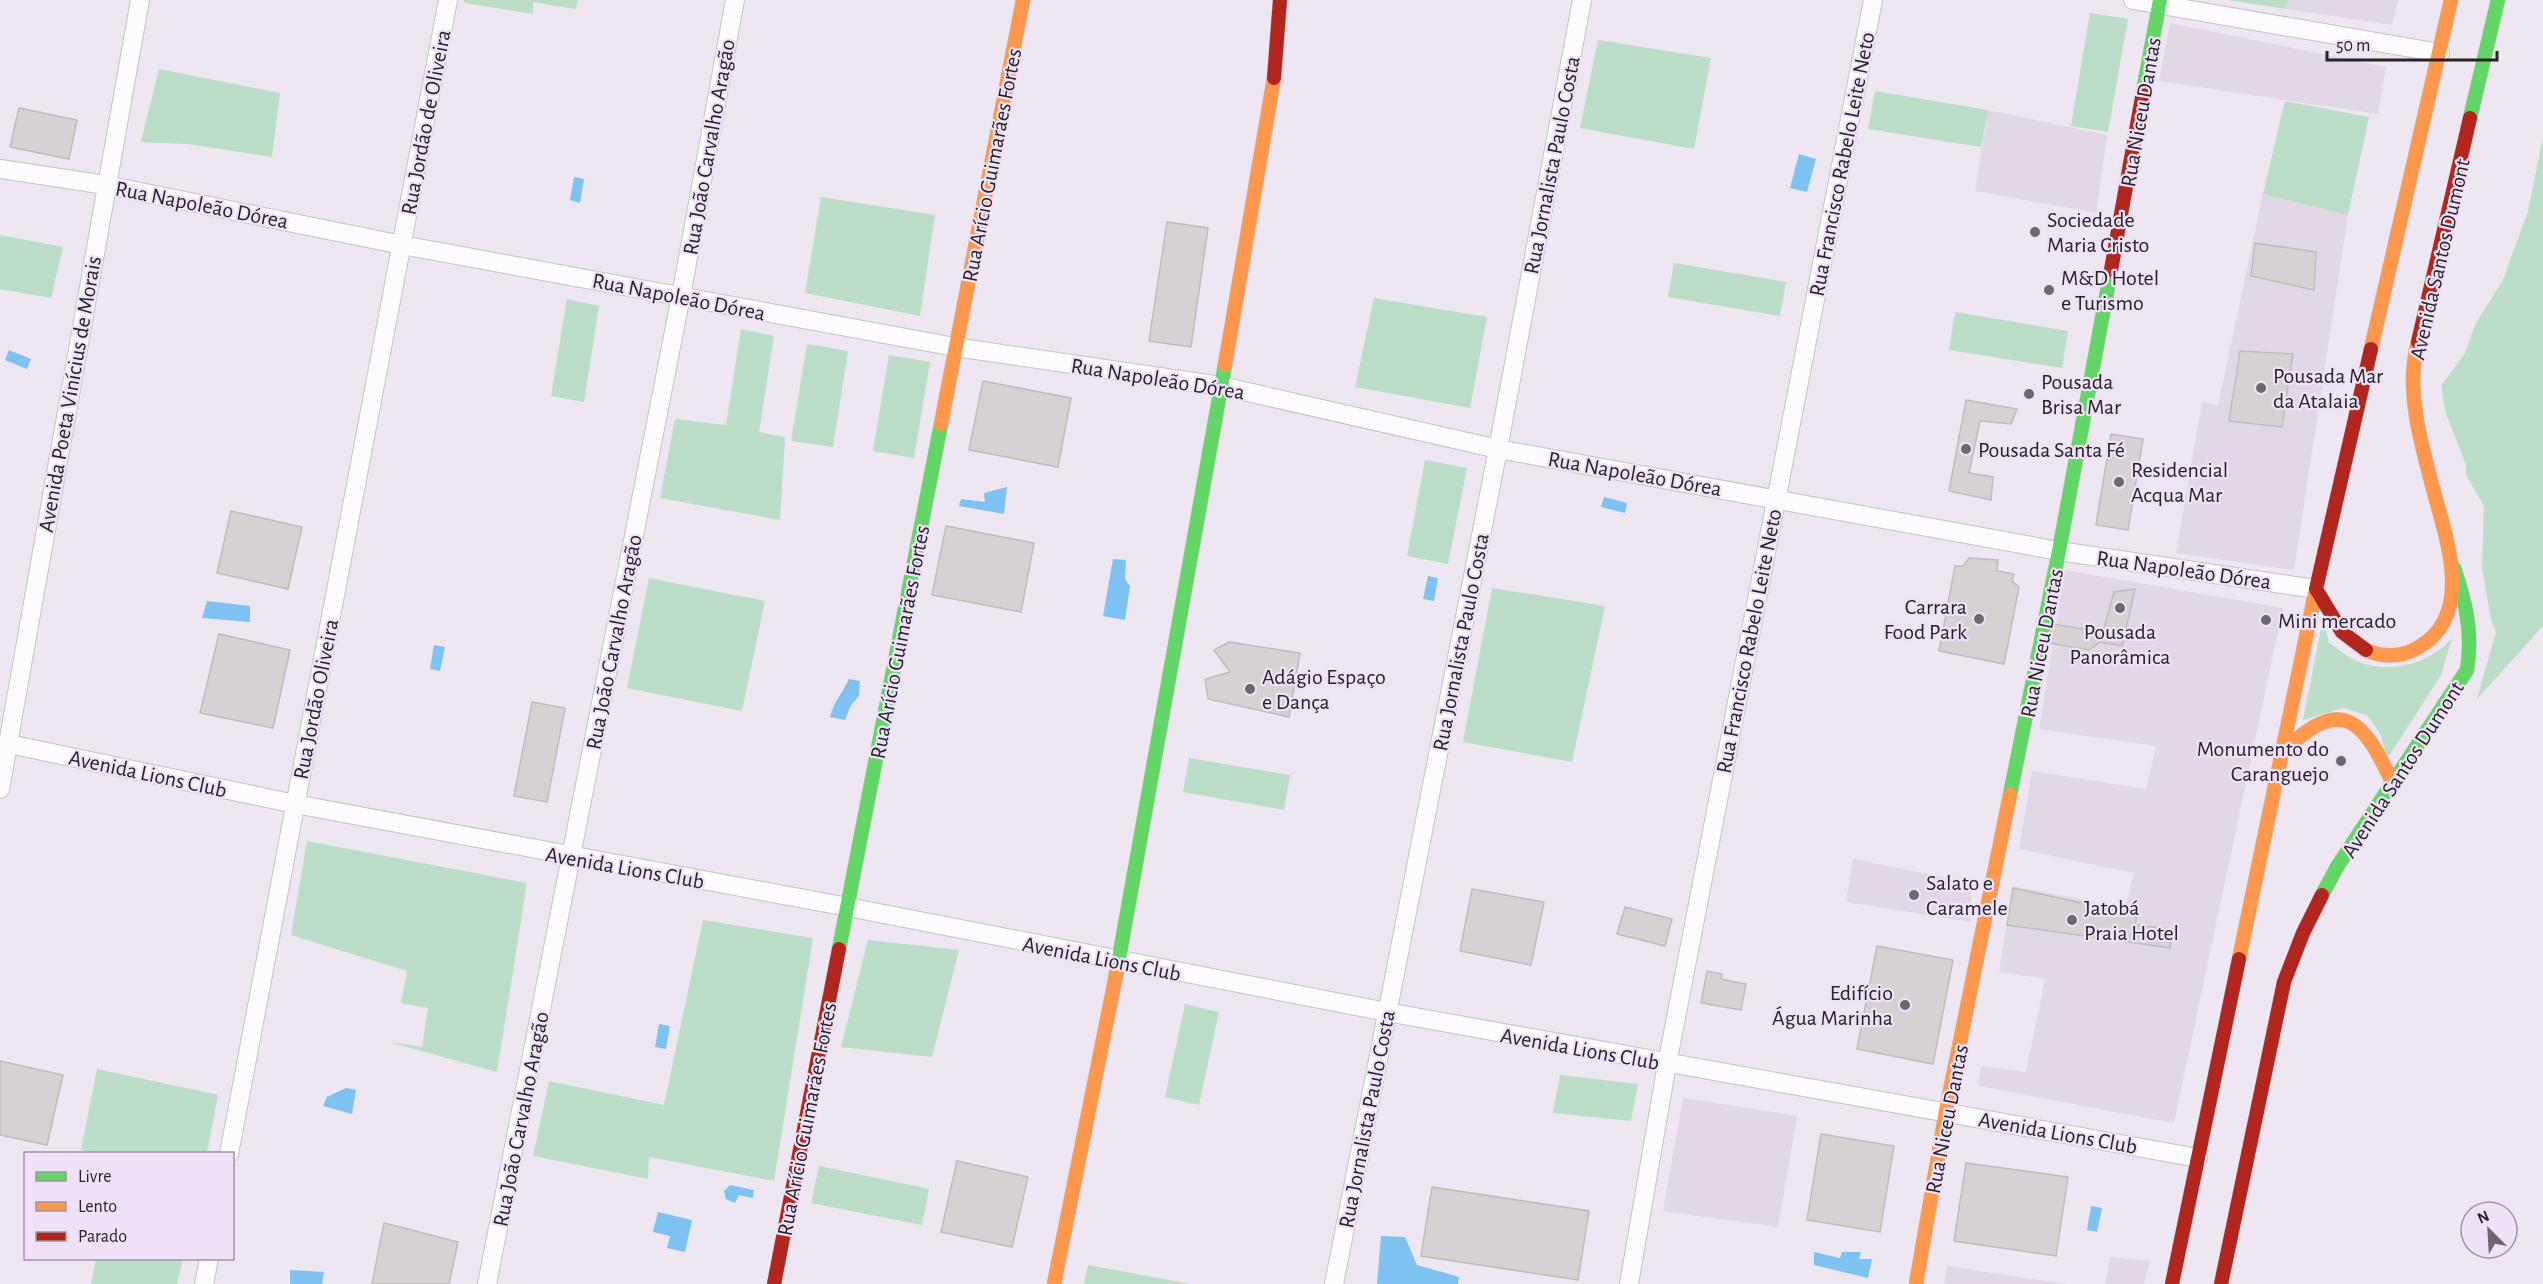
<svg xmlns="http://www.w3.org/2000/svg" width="2543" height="1284" viewBox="0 0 2543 1284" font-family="'Alegreya Sans',sans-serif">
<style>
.commercial{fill:#e2d7e5}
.green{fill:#bcddc8}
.water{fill:#7dc2f0}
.building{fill:#d8d1d3;stroke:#c2bbbc;stroke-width:1.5}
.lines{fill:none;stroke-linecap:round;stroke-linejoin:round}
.street-casing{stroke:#c8c1ca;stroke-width:20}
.fast-casing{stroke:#c8c1ca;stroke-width:15}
.slow-casing{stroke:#c8c1ca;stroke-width:15}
.jam-casing{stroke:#c8c1ca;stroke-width:15}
.street{stroke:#fcfbfd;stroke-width:18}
.fast{stroke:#63d668;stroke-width:14}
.slow{stroke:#ff974d;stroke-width:14}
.jam{stroke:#b3261e;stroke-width:14}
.poi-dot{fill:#6d6770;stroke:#efe1f6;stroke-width:2}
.labels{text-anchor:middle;stroke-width:4.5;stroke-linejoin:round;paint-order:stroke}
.street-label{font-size:22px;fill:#28232b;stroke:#efe1f6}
.poi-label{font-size:22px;fill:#28232b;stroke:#efe1f6;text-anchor:start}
</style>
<rect width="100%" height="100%" fill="#eee6f1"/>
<g class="commercial">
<polygon points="2288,0 2398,0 2392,25 2286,9"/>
<polygon points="2170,23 2386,67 2378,114 2159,81"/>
<polygon points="1988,110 2107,135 2096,213 1975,191"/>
<polygon points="2263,194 2348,215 2294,570 2176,553 2202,402 2218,405"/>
<polygon points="2065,570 2283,608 2174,1123 1978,1086 1981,1066 2026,1072 2045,979 1999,972 2013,886 2125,908 2134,873 2019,849 2032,771 2146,789 2156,746 2039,729"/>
<polygon points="1853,859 1971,883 1971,922 1846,902"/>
<polygon points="1683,1098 1797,1116 1778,1227 1663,1211"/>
<polygon points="2110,1257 2150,1261 2144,1284 2105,1284"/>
<polygon points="1947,1266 2066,1284 1944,1284"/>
</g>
<g class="green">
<polygon points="464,0 578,0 576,9 533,2 533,14 464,3"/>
<polygon points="2228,0 2288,0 2286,9"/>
<polygon points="2090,13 2128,19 2108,132 2071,126"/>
<polygon points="1598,40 1711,58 1694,149 1580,128"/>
<polygon points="159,69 280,93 272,157 188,144 141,142"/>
<polygon points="1875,91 1988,110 1981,147 1868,129"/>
<polygon points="2285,101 2369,117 2348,215 2263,194"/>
<polygon points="2543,138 2543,626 2477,699 2496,632 2491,619 2482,568 2484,506 2466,475 2466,465 2447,416 2443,401 2442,384 2464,355 2476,323 2503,280 2528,211"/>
<polygon points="821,197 935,215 920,316 805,293"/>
<polygon points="0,235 63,247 51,298 0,289"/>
<polygon points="1674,263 1786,282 1780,316 1668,297"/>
<polygon points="1374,298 1487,317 1470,408 1355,387"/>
<polygon points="567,299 599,306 584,402 551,396"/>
<polygon points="1955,312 2068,331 2062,368 1949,350"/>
<polygon points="741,329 774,336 759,432 785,437 780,520 660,498 675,419 726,425"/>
<polygon points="807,344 848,351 833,447 791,441"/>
<polygon points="889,355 930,362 914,458 873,451"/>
<polygon points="1425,460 1467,468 1448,564 1407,556"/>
<polygon points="649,578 765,601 742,711 627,688"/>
<polygon points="1492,588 1605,606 1572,762 1463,742"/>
<path d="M2323 619 2329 643C2337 648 2345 655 2353 659 2385 676 2430 665 2452 638L2441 675 2387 759 2381 735 2367 715 2343 708 2303 720Z"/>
<polygon points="1189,758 1290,775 1284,810 1183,792"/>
<polygon points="307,841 527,883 497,1072 389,1042 422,1047 428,1008 401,1003 407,971 291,935"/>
<polygon points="703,920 813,938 774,1181 649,1157 648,1179 533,1156 549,1081 664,1105"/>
<polygon points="868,940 959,950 932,1057 841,1047"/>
<polygon points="1185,1004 1219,1012 1199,1105 1165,1097"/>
<polygon points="97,1069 218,1095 207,1153 102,1154 81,1150"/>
<polygon points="1560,1075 1638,1084 1631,1121 1553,1113"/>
<polygon points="819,1166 929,1189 922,1225 811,1203"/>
<polygon points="96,1258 183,1258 183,1259 177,1284 91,1284"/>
<polygon points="1088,1265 1190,1284 1084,1284"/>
</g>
<g class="water">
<polygon points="1799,154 1816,159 1807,192 1790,188"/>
<polygon points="574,177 584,179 580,203 570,200"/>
<polygon points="9,350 31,359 27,369 5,360"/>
<polygon points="1007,487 1004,514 959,506 961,499 985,502 984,493"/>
<polygon points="1604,497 1627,503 1625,513 1601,507"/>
<polygon points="1113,559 1126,560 1125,579 1130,586 1125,620 1103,616"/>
<polygon points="1428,576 1438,578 1434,601 1423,599"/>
<polygon points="207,601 250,606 250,622 202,618"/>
<polygon points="434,645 445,647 440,671 430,669"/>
<path d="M849 679 860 681 859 696 851 705 845 720 830 717C834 701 842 694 849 679Z"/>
<polygon points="659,1024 670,1026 666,1049 655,1047"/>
<polygon points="346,1088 356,1090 352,1114 323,1106 327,1097"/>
<polygon points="730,1185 754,1190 753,1198 739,1195 735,1203 726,1199 724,1191"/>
<polygon points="2091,1206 2102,1208 2097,1232 2087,1230"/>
<polygon points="658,1212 692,1220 685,1252 667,1248 670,1236 653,1232"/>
<polygon points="1381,1236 1405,1237 1417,1265 1459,1277 1458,1284 1377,1284"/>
<polygon points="1814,1252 1840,1258 1842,1252 1861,1252 1859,1259 1872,1259 1868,1278 1814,1265"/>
<polygon points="290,1270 324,1272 322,1284 290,1284"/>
</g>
<g class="building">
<polygon points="19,108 77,120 69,159 10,147"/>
<polygon points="1167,222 1208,228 1191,347 1149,341"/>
<polygon points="2255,243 2316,252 2314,290 2251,276"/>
<polygon points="2240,351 2293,354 2282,427 2229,421"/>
<polygon points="983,381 1071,398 1058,467 969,450"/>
<polygon points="1966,400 2017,409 2011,424 1980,421 1969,473 1993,477 1991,500 1949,491"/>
<polygon points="2111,434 2143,439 2128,530 2096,525"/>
<polygon points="231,511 302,527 288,589 217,573"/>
<polygon points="946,526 1034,543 1021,612 932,595"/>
<polygon points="1969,558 1998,560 1997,571 2014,574 2012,581 2019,587 2004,664 1939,651 1955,566 1963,566"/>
<polygon points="2135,589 2122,646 2100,642 2089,650 2048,643 2053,624 2103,632 2114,592"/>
<polygon points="219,634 290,650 273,728 200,713"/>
<polygon points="1229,642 1300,653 1289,717 1208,699 1205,679 1230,672 1214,650"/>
<polygon points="532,702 565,708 547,802 514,796"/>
<polygon points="2013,888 2137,915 2135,925 2172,929 2170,948 2007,925"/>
<polygon points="1472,889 1544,902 1531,965 1460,951"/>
<polygon points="1625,907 1672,919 1665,946 1617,934"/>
<polygon points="1877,946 1953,960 1933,1064 1857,1049"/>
<polygon points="1707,971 1722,974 1721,979 1746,984 1741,1010 1701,1003"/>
<polygon points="0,1061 63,1075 47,1145 0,1135"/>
<polygon points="1821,1134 1894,1146 1880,1232 1807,1220"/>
<polygon points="957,1161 1028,1177 1012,1247 941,1232"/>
<polygon points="1966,1163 2068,1177 2056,1256 1954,1241"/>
<polygon points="1432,1187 1589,1211 1578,1280 1421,1256"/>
<polygon points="384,1223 458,1242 449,1284 372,1284"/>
</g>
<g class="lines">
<g class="street-casing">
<g id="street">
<polyline points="2133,0 2440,53"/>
<polyline points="0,169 106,185 402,245 955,347 1221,386 1498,449 2059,551 2316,589"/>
<polyline points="9,744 295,804 848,907 1387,1012 2198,1158"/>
<polyline points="0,789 140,0"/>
<polyline points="229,1154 448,0"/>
<polyline points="204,1284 209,1258"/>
<polyline points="487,1284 681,296 735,0"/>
<polyline points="1334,1284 1498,449 1582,0"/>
<polyline points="1629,1284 1667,1064 1873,0"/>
</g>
</g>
<g class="fast-casing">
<g id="fast">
<polyline points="2143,92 2160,0"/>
<polyline points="2470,118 2498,0"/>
<polyline points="2010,795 2059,551 2111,270"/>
<path d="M2322 895 2337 867 2467 670C2473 633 2466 603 2454 568"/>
<polyline points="839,949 941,424"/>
<polyline points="1116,975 1225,365"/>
</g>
</g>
<g class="slow-casing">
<g id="slow">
<polyline points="2371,349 2451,0"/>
<polyline points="1225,365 1274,78"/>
<polyline points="941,424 1023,0"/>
<path d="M2366 650C2383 658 2403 657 2419 647 2473 616 2448 543 2435 496 2428 469 2420 442 2416 415 2412 391 2412 365 2418 342"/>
<path d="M2283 752C2343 693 2364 721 2393 784"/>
<polyline points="2239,959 2316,589"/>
<polyline points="1054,1284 1116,975"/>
<polyline points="1916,1284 1946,1111 2010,795"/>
</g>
</g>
<g class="jam-casing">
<g id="jam">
<polyline points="1274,78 1280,0"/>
<polyline points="2111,270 2143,92"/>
<polyline points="2418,342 2470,118"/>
<polyline points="2366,650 2342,632 2316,589 2371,349"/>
<polyline points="774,1284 839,949"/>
<polyline points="2172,1284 2239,959"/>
<polyline points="2221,1284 2284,982 2303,933 2322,895"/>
</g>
</g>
<use href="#street" class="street"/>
<use href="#fast" class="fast"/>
<use href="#slow" class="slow"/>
<use href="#jam" class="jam"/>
</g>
<g class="poi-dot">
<circle cx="2035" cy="232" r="6"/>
<circle cx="2049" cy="290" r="6"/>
<circle cx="2261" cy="388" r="6"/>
<circle cx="2029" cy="394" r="6"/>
<circle cx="1966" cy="449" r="6"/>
<circle cx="2119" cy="482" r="6"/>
<circle cx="2120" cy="608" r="6"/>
<circle cx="1979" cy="619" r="6"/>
<circle cx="2266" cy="620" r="6"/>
<circle cx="1250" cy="689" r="6"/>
<circle cx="2341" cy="761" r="6"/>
<circle cx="1914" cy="895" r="6"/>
<circle cx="2072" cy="920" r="6"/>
<circle cx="1905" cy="1005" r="6"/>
</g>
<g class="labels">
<g class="street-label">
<text transform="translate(2140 112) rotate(-80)" y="8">Rua Niceu Dantas</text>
<text transform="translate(425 122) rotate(-79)" y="8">Rua Jordão de Oliveira</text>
<text transform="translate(708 147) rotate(-80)" y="8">Rua João Carvalho Aragão</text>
<text transform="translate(1841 164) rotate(-79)" y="8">Rua Francisco Rabelo Leite Neto</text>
<text transform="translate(991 165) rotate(-79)" y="8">Rua Arício Guimarães Fortes</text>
<text transform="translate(1551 165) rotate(-79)" y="8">Rua Jornalista Paulo Costa</text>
<text transform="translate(202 204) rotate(11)" y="8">Rua Napoleão Dórea</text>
<text transform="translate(2439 259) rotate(-77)" y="8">Avenida Santos Dumont</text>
<text transform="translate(679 296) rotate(11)" y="8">Rua Napoleão Dórea</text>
<text transform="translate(1158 378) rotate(9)" y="8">Rua Napoleão Dórea</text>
<text transform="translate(69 394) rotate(-80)" y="8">Avenida Poeta Vinícius de Morais</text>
<text transform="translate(1635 473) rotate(10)" y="8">Rua Napoleão Dórea</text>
<text transform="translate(2184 569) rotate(8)" y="8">Rua Napoleão Dórea</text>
<text transform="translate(1748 641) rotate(-79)" y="8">Rua Francisco Rabelo Leite Neto</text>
<text transform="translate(613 642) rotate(-79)" y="8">Rua João Carvalho Aragão</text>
<text transform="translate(899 642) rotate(-79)" y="8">Rua Arício Guimarães Fortes</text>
<text transform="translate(1460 642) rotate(-79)" y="8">Rua Jornalista Paulo Costa</text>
<text transform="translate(2041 643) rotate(-79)" y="8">Rua Niceu Dantas</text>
<text transform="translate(315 699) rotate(-79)" y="8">Rua Jordão Oliveira</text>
<text transform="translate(2402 769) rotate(-57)" y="8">Avenida Santos Dumont</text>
<text transform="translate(148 773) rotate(12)" y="8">Avenida Lions Club</text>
<text transform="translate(625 867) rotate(10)" y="8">Avenida Lions Club</text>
<text transform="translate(1102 958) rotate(11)" y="8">Avenida Lions Club</text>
<text transform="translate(1580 1048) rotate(10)" y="8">Avenida Lions Club</text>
<text transform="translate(520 1119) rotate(-79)" y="8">Rua João Carvalho Aragão</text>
<text transform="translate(806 1119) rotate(-79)" y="8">Rua Arício Guimarães Fortes</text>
<text transform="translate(1366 1119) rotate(-79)" y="8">Rua Jornalista Paulo Costa</text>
<text transform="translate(1946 1119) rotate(-79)" y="8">Rua Niceu Dantas</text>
<text transform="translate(2058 1132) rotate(10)" y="8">Avenida Lions Club</text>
</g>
<g class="poi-label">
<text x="2047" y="227">Sociedade<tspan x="2047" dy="25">Maria Cristo</tspan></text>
<text x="2061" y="285">M&amp;D Hotel<tspan x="2061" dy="25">e Turismo</tspan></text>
<text x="2273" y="383">Pousada Mar<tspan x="2273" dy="25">da Atalaia</tspan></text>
<text x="2041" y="389">Pousada<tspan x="2041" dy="25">Brisa Mar</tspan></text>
<text x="1978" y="457">Pousada Santa Fé</text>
<text x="2131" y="477">Residencial<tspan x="2131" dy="25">Acqua Mar</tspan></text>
<text x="1967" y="614" text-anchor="end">Carrara<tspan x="1967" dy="25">Food Park</tspan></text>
<text x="2278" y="628">Mini mercado</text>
<text x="2120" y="639" text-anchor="middle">Pousada<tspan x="2120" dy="25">Panorâmica</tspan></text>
<text x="1262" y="684">Adágio Espaço<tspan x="1262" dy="25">e Dança</tspan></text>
<text x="2329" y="756" text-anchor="end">Monumento do<tspan x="2329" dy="25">Caranguejo</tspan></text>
<text x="1926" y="890">Salato e<tspan x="1926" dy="25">Caramele</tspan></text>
<text x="2084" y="915">Jatobá<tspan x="2084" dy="25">Praia Hotel</tspan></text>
<text x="1893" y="1000" text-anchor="end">Edifício<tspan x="1893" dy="25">Água Marinha</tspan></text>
</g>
</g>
<rect x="24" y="1152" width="210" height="108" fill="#efe1f6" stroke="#9f95a5" stroke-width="1.5"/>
<rect x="36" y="1172" width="30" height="9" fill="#63d668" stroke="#9f95a5" stroke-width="1.5"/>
<text x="78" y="1182" font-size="18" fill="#28232b">Livre</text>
<rect x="36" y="1202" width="30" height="9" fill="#ff974d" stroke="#9f95a5" stroke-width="1.5"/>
<text x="78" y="1212" font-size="18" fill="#28232b">Lento</text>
<rect x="36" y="1232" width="30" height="9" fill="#b3261e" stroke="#9f95a5" stroke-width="1.5"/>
<text x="78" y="1242" font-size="18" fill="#28232b">Parado</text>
<g transform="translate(2489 1230) rotate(336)"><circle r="28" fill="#efe1f6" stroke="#9f95a5" stroke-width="1.5"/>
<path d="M0-4.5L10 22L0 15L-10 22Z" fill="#6d6770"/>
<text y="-9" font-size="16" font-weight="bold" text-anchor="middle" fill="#28232b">N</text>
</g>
<path d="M2327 51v9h170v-9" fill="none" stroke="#28232b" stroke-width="3"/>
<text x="2336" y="51" font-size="18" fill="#28232b" stroke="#efe1f6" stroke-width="4.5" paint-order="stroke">50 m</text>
</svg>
